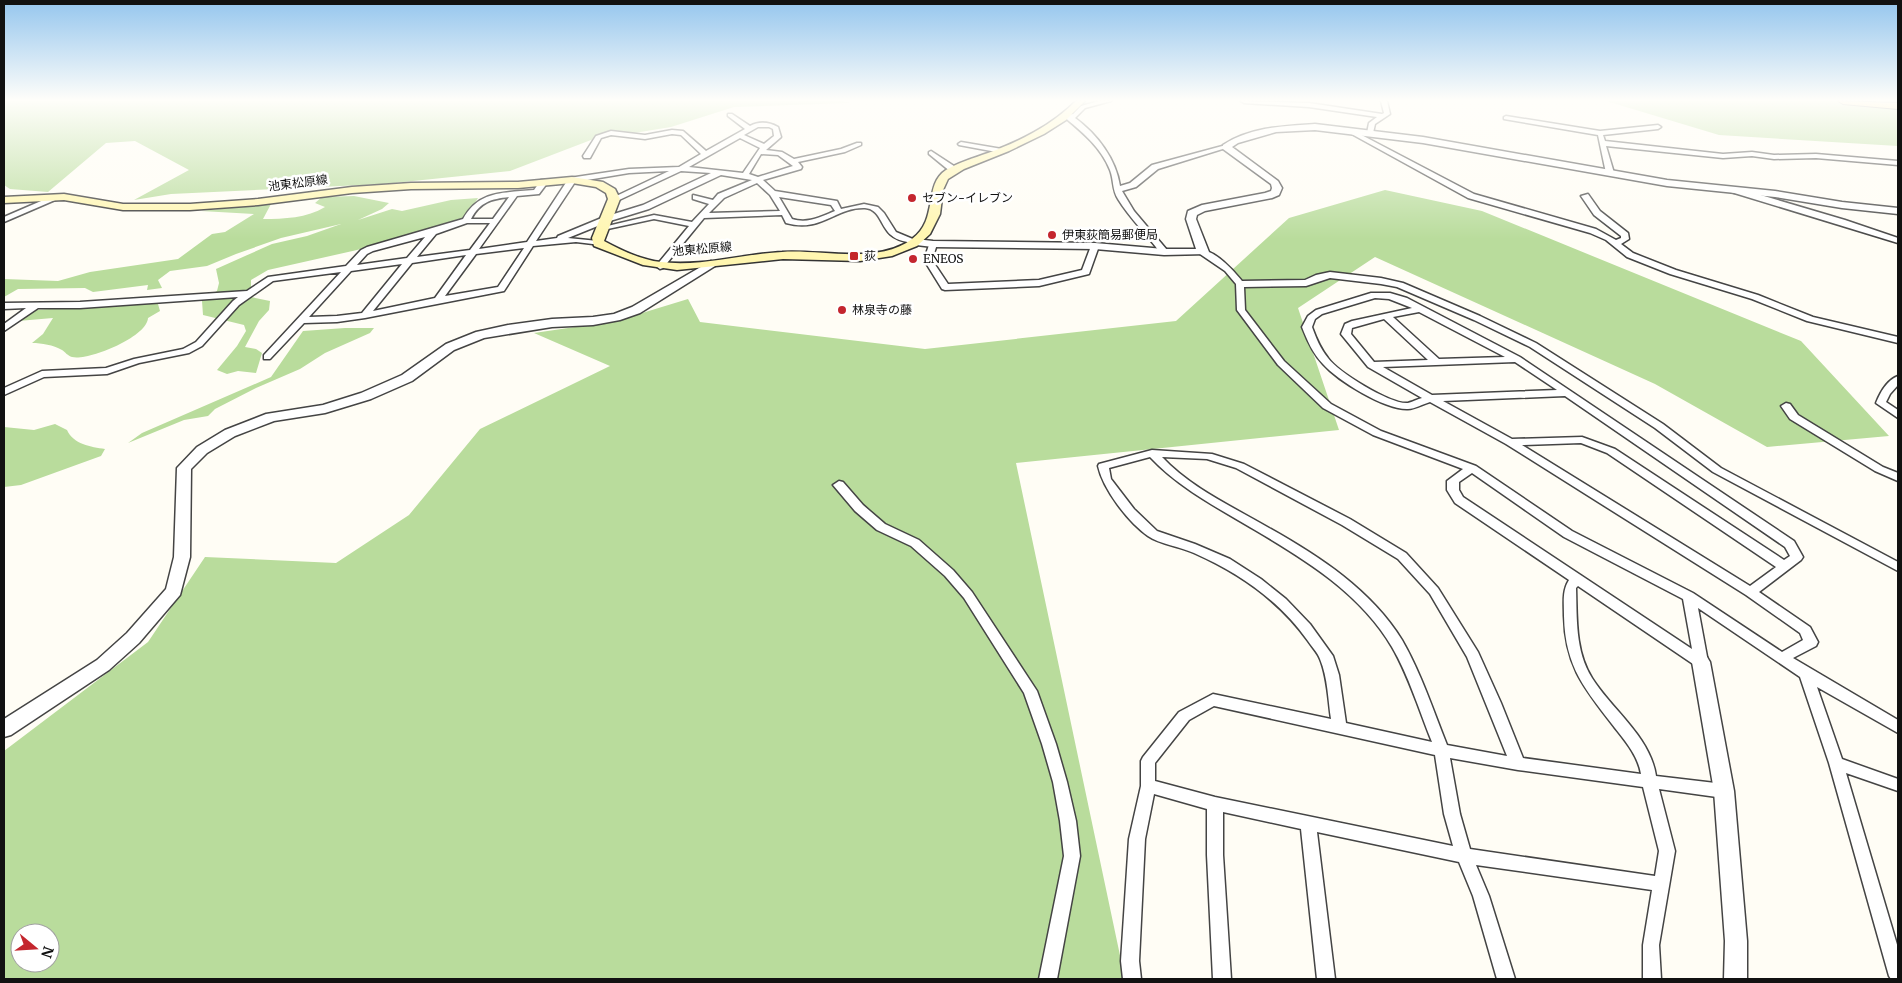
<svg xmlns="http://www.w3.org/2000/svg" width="1902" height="983" viewBox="0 0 1902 983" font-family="Merriweather,'Noto Sans JP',serif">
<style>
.forest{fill:#b9dc9c;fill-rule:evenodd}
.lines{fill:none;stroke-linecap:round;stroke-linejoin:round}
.minor-casing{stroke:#444;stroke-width:3}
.tertiary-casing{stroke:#444;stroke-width:3}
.secondary-casing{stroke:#333;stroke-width:3}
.primary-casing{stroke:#222;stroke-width:2}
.minor{fill:#fff;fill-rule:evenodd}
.tertiary{fill:#fff;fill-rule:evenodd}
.secondary{fill:#fff6b0;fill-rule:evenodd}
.primary{fill:#f9d66b;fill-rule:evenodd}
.poi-dot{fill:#c4262e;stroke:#fff;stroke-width:2}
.labels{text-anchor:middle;stroke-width:5;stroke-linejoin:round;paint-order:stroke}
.far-street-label{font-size:12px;fill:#111;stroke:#fff}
.far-poi-label{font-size:12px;fill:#111;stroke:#fff;text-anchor:start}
</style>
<rect width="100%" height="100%" fill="#fffdf5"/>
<g class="forest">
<polygon points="4,101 844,101 849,103 734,107 671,127 591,140 510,171 384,184 171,194 134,200 189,170 135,141 106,143 48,192 10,189 4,185"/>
<polygon points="1606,101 1898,101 1898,146 1719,135"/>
<path d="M1385 190 1482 211 1801 341 1889 436 1767 447 1655 384 1375 257 1298 308 1339 430 1016 463 1125 979H4V751L148 642 205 557 336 563 409 515 480 429 610 366 534 333 616 321 688 299 700 322 925 349 1176 321 1289 218ZM20 933H50V963H20Z"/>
<path d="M354 196 389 203 382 209 358 220 392 209 402 211 451 200 478 198 465 219 357 250 268 270 251 280V297L270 301 269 310 259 321 245 347 256 349 262 353 256 373 238 371 227 374 217 370 237 346 246 331 244 325 203 315 202 301 217 291 219 283 216 269 272 244 307 236 341 224 281 238 236 254 207 266 170 271 158 280 162 288 147 290 148 285 93 292 85 288 18 289 4 297V279L58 281 90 272 178 259 212 234 225 232 254 214 201 211 271 204 263 219C284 219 307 218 325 207L315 203 322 197Z"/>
<path d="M148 303 158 304 160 311 148 318C147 337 89 361 72 357 68 356 65 352 62 350 53 345 42 343 32 343L43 334 53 318 18 321 34 310Z"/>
<polygon points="345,328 374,328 370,333 325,353 300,369 256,388 215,409 208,416 184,420 128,443 142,433 271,377 303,331"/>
<path d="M55 424 67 430C73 444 91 447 105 449L101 456 21 485 4 487V427L34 430Z"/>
</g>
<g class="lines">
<g class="minor-casing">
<g id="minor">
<path d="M1099 101H1111L1085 108 1075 118C1097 134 1116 159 1120 186L1130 183 1152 165 1226 145 1229 147 1158 169 1136 187 1122 191 1134 211 1167 250V254H1161C1148 235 1130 219 1118 199 1112 190 1114 180 1110 170 1101 147 1081 131 1063 116L1073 114 1081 106Z"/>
<polygon points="1241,101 1309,103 1382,114 1384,113 1381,101 1387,101 1390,114 1375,124 1373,133 1370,135 1367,133 1369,123 1377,117 1309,107 1244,103"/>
<path d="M728 114H732L750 126C759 121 769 122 778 127L781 137 766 150 782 152 794 159 841 149 857 143H861V145L845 152 798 162 802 167 801 169 763 180 775 191 837 201 841 209 864 204 878 207 884 213 896 232 920 242 916 244C908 242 897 241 891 235 881 227 880 209 865 208 835 207 822 233 786 223L782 215 704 218 663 268 660 269 656 266 689 226 654 219 603 230 599 228 654 215 692 222 709 204 693 199V195L713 200 718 194 752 180 721 175 649 209 610 221 568 238 598 241 602 243 601 245 576 242 533 246 504 291 365 318 337 322 304 323 270 359H264V355L341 272 273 281 239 305 202 346 189 353 139 363 107 374 44 377 4 395V388L42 371 106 368 134 359 183 349 196 342 233 301 238 297 80 308H38L4 331V324L26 308 4 309V303L80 302 247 291 268 277 346 266 361 250 367 247 463 219C479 190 504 193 534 190L541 180H547L548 182 539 194 517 196 479 249 527 242 569 178 629 169 679 167 701 154 681 135 672 134 645 139 611 135 601 138 590 158H584L583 156 596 136 611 131 645 135 672 130 683 131 706 151 745 129 728 116ZM758 127H769L773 129 774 136 764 144 744 135ZM740 138 760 148 743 173 689 167ZM761 154 778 155 793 166 758 177 749 174ZM669 171 610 199 617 201 681 171 711 173 643 205 604 217 558 236 557 238 536 241 575 182 629 173ZM757 183 770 195 780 211 709 213 724 198ZM509 197 493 219H471C480 202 491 199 509 197ZM779 197 831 205 835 211C820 217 808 224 792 219ZM467 223H490L470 250 417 257 436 234ZM425 237 407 258 357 265 367 254 373 251ZM524 248 498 287 445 296 476 254ZM466 255 435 298 373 311 412 263ZM402 264 362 313 337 316 309 317 351 271Z"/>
<polygon points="1506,116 1600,131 1658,125 1661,127 1658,129 1603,135 1605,141 1723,154 1752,152 1774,155 1816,154 1898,161 1898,165 1816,158 1774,159 1752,156 1723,158 1606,146 1614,173 1610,175 1606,173 1598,135 1504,119 1504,117"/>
<polygon points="1348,130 1352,130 1474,194 1596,229 1616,240 1621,238 1621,236 1594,215 1581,196 1588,194 1600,211 1628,233 1629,239 1621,244 1633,253 1676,270 1758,295 1813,317 1898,337 1898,343 1807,321 1752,299 1670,274 1627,257 1606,240 1590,233 1468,198 1348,132"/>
<polygon points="961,142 1002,149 1006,151 1002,153 959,145 958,144"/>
<polygon points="931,151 957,168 957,172 951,172 929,154 929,152"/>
<polygon points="1731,188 1737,188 1845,220 1898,238 1898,243 1731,192"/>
<polygon points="55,195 62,197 4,222 4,217"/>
<polygon points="930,242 937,244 932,260 948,284 1039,280 1082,270 1091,246 1095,244 1099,246 1089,274 1039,286 945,290 942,289 924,260"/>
<path d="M1200 250C1214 249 1234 271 1242 281L1305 280 1316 275 1330 272 1381 278 1403 283 1480 316 1536 343 1663 424 1721 468 1898 562V571L1713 472 1655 428 1530 347 1474 320 1397 287 1381 284 1330 278 1306 286 1244 287 1245 310 1284 361 1331 404 1381 431 1476 466 1572 531 1693 593 1782 652 1803 640 1800 633 1746 595 1506 444 1430 402C1423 404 1415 409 1408 409 1385 410 1338 381 1323 364 1313 354 1307 340 1302 327L1308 316 1316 310 1371 293H1390L1407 298 1520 357 1794 541 1803 557 1801 560 1759 592 1810 627 1818 642 1816 646 1793 658 1898 720V733L1817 687 1842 759 1898 779V791L1846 773 1898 948V979H1891L1889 976 1829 763 1800 677 1698 608 1708 662 1706 666 1701 667 1696 666 1578 586 1576 588C1577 618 1575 651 1592 678 1612 710 1650 736 1656 776L1724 784 1729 786 1731 791 1729 796 1724 798 1659 789 1675 851 1659 945 1661 979H1643V945L1652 890 1476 865 1489 896 1515 979H1497L1473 896 1459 862 1317 832 1335 979H1317L1301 829 1223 812V855L1231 979H1213L1207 855V809L1154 794 1145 839 1139 961 1141 979H1123L1121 961 1129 839 1141 786V761L1143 757 1179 712 1213 694 1331 719C1328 700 1328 678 1320 659 1318 653 1312 647 1308 641 1279 600 1239 573 1194 553 1181 547 1159 544 1148 536 1128 522 1103 489 1098 466L1099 464 1152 450 1212 454 1244 464 1350 519 1406 553 1438 588 1478 652 1501 703 1523 758 1641 774C1638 756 1626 742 1615 728 1586 690 1565 668 1564 616 1564 603 1562 591 1569 580L1455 503 1447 490V481L1463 469 1373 435 1323 408 1278 365 1237 310 1236 284 1225 271 1200 254ZM1375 298 1389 299 1412 308 1352 321 1345 324 1341 334 1368 367 1422 398C1418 399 1412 402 1408 403 1391 405 1338 372 1328 358 1320 348 1316 338 1312 327L1315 319 1322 314ZM1419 312 1505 357 1439 359 1393 317ZM1384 319 1428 360 1374 362 1351 334 1352 328ZM1515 362 1557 390 1432 395 1383 367ZM1565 396 1785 547 1790 556 1784 560 1615 449 1582 437 1512 439 1443 401ZM1581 443 1607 453 1776 567 1750 586 1522 445ZM1150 457C1179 488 1218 508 1255 530 1306 560 1361 594 1392 647 1409 676 1419 710 1432 742L1346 723 1339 675 1333 656 1310 624 1286 599 1261 579 1230 559 1195 544 1157 531 1134 509 1111 479 1109 468ZM1162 457 1207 459 1236 468 1342 525 1398 559 1430 594 1467 657 1507 756 1447 745C1433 710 1421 673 1402 640 1371 590 1319 556 1269 528 1233 507 1191 488 1162 457ZM1472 473 1564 537 1683 599 1692 649 1463 497 1459 490V482ZM1214 706 1435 755 1444 814 1453 846 1215 797 1155 781V763L1189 720ZM1450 758 1518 770 1643 787 1659 851 1655 876 1470 849 1460 814Z"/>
<path d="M1898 376V385L1890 394 1886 402 1898 410V418L1876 403C1880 393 1887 380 1898 376Z"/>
<polygon points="1786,403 1790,404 1798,415 1883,467 1898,473 1898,481 1875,471 1790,419 1781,406"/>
<polygon points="839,481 843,482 863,505 885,524 919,540 953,570 972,592 1037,691 1056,744 1067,782 1076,821 1080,856 1057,979 1039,979 1064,856 1060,821 1053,782 1042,744 1024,693 964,598 945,576 911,546 877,530 855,511 833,485"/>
</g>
</g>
<g class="tertiary-casing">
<g id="tertiary">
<path d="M1315 124 1423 137 1667 180 1775 191 1842 202 1898 208V214L1842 208 1775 197 1667 186 1423 143 1315 130 1276 132 1238 143 1232 147 1278 181 1282 188 1279 195 1272 198 1205 211 1197 215 1196 219 1209 252 1207 254 1164 255 1095 249 933 247 916 245 911 242 916 239 933 241 1095 243 1164 249H1196L1186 219 1188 211 1202 205 1265 193 1271 191 1272 188 1271 184 1223 149V145C1250 127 1284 126 1315 124Z"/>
<polygon points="711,261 717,264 715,266 640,313 620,320 593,325 552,327 484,338 454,350 412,381 371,399 325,413 274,421 235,436 207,453 191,469 190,557 180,595 139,643 109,670 11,735 4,737 4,719 97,660 127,633 166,589 174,557 177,468 197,447 225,430 266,414 323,405 361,393 402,375 446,344 476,332 508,325 552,319 593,317 614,314 632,307"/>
<polygon points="1701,655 1707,657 1710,662 1734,791 1747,941 1747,979 1724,979 1725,941 1714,791 1692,662 1695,657"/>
</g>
</g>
<g class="secondary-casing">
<path id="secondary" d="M1076 101H1085L1066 120 1044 134 1009 151 964 169 948 179 943 190 940 214 930 234 917 246 892 256 860 261 783 259 677 270 643 265 594 246 592 238 608 199 606 193 596 187 572 183 518 188 411 189 352 193 258 205 190 210H123L64 200 4 203V197L64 194 123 204H190L258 199 352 187 411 183 518 182 572 177 603 182 615 189 620 199 604 241C621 250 641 260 661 262 701 267 742 254 782 252 820 249 878 265 912 239 939 219 923 185 946 170 959 162 974 158 988 153 1020 141 1051 126 1076 101Z"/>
</g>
<g class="primary-casing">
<polygon id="primary" points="1838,101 1898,103 1898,109 1843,104"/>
</g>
<use href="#minor" class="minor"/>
<use href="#tertiary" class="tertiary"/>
<use href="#secondary" class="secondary"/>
<use href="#primary" class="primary"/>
</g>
<linearGradient id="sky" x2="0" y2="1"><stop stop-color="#95c6ee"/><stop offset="0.42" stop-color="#fffefa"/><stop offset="1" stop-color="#fffefa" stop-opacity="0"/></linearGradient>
<rect width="1902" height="239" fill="url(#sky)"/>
<g class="poi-dot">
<circle cx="912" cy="198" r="5"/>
<circle cx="1052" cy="235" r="5"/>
<rect x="849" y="251" width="10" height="10" rx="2.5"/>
<circle cx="913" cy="259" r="5"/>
<circle cx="842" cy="310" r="5"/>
</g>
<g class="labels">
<g class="far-street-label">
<text transform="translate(298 183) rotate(-7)" y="4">池東松原線</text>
<text transform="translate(702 249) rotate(-5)" y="4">池東松原線</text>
</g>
<g class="far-poi-label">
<text x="922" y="202">セブン-イレブン</text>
<text x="1062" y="239">伊東荻簡易郵便局</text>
<text x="864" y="260">荻</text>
<text x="923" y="263">ENEOS</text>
<text x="852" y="314">林泉寺の藤</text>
</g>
</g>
<rect width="1902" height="983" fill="none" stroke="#111111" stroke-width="10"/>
<g transform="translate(35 948) rotate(108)"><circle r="24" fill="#ffffff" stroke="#a0a0a0"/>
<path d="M0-4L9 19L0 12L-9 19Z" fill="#c4262e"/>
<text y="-8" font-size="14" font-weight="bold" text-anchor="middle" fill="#111111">N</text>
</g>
</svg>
